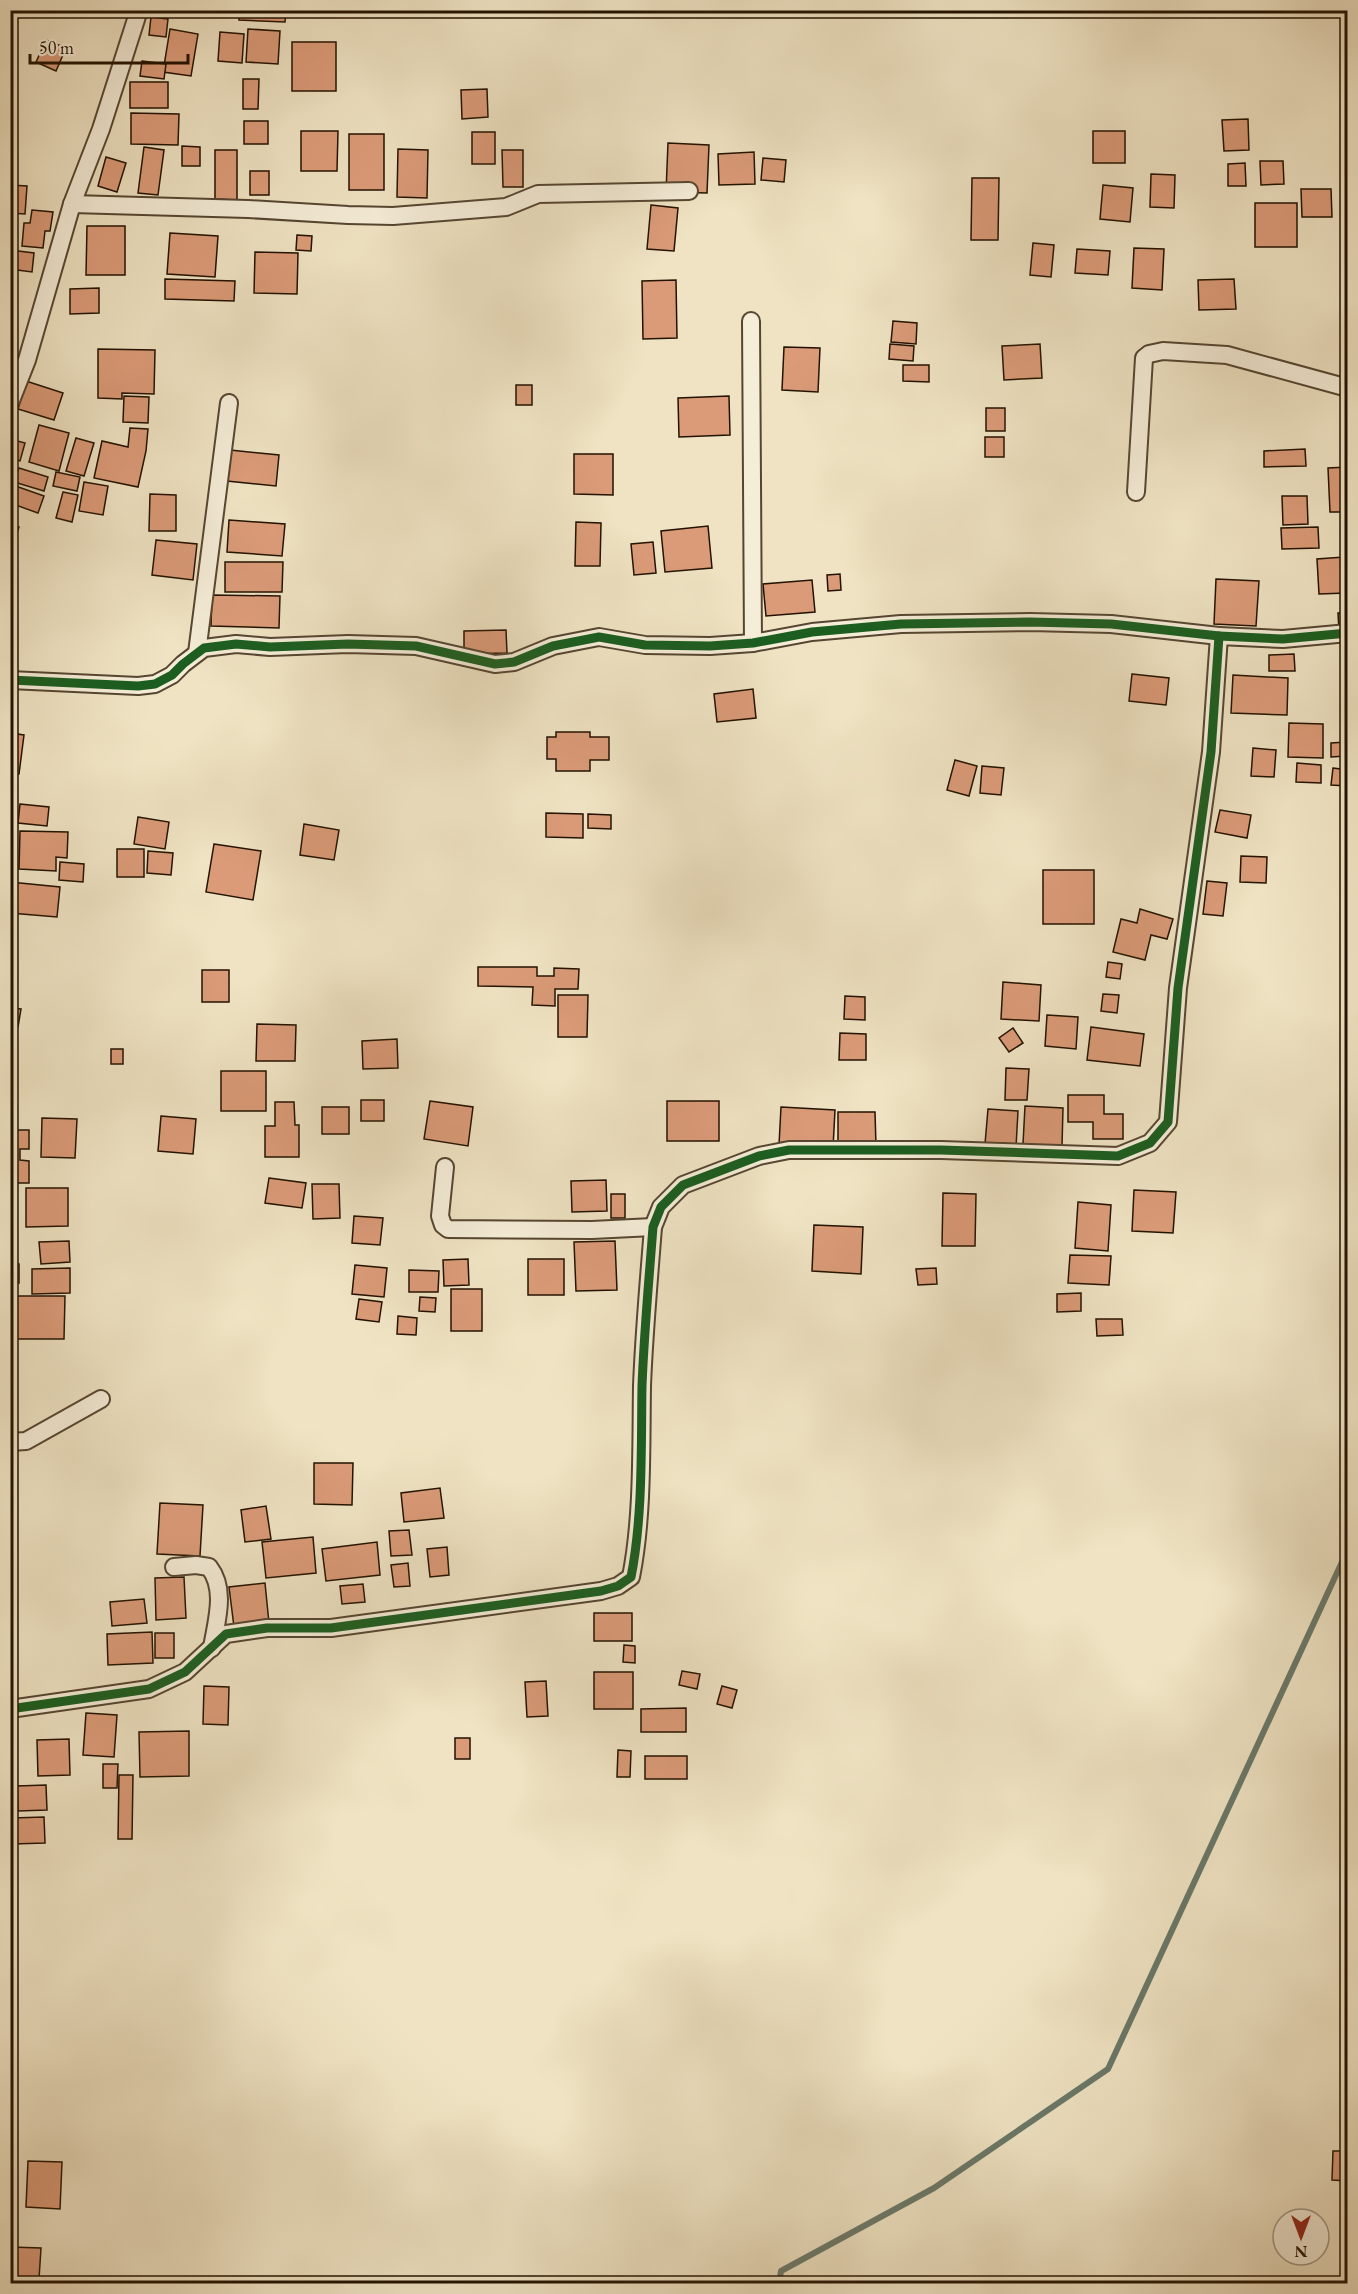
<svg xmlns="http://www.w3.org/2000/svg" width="1358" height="2294" viewBox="0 0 1358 2294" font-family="'EB Garamond',serif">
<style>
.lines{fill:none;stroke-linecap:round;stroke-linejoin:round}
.stream{stroke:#6a796a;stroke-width:6}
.building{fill:#db9b78;stroke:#231200;stroke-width:1.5}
.minor-casing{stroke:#564631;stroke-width:20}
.minor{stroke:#f5edd8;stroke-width:16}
.cycleway-casing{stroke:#f5edd8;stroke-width:13}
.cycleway{stroke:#1b5e20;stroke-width:9}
</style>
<rect width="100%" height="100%" fill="#efe3c3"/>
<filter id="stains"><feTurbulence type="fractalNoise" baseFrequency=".00333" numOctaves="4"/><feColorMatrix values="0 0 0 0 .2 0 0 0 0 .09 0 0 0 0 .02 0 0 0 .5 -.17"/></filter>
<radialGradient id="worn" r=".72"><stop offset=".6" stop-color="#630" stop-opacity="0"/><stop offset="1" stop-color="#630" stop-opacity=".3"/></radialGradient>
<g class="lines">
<polyline class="stream" points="779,2284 781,2271 934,2188 1108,2069 1348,1549"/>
</g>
<g class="building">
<polygon points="239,10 286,10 285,22 239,20"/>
<polygon points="151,17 168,19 166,37 149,35"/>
<polygon points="170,29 198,34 191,76 163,72"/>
<polygon points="248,29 280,31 278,64 246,62"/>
<polygon points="220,32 244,34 242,63 218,61"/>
<polygon points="46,40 66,48 56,71 36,62"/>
<rect x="292" y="42" width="44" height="49"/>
<polygon points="142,61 166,64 164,79 140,76"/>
<polygon points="243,79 259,79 258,109 243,109"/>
<rect x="130" y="82" width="38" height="26"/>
<polygon points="487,89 488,117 462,119 461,90"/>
<polygon points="131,113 179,114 178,145 131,144"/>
<polygon points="1248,119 1249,150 1224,151 1222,120"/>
<rect x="244" y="121" width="24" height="23"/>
<polygon points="301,131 338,131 337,171 301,171"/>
<rect x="1093" y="131" width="32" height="32"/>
<rect x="472" y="132" width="23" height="32"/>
<rect x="349" y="134" width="35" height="56"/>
<polygon points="668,143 709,145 707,193 666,192"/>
<polygon points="182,146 200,147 200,166 182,166"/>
<polygon points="144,147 164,150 158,195 138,193"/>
<polygon points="398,149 428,150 427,198 397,197"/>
<polygon points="215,150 237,150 237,200 215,199"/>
<polygon points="502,150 523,150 523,187 503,187"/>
<polygon points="754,152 755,184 719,185 718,154"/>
<polygon points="106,157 126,163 117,192 98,186"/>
<polygon points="763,158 786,160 784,182 761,180"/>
<polygon points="1260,161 1283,161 1284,184 1261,185"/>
<polygon points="1245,163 1246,186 1228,186 1228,164"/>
<rect x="250" y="171" width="19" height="24"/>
<polygon points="1151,174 1175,175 1174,208 1150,207"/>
<polygon points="972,178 999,178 998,240 971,240"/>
<polygon points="10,185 27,186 25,214 10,213"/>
<polygon points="1103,185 1133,188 1130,222 1100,219"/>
<polygon points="1301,189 1331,189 1332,217 1302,217"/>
<rect x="1255" y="203" width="42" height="44"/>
<polygon points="651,205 678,208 674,251 647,249"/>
<polygon points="32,210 53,212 50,231 45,231 43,248 22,246 24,223 30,223"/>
<polygon points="10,217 16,218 15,239 10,239"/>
<polygon points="87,226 125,226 125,275 86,275"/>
<rect x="1341" y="227" width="7" height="27"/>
<polygon points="170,233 218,236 215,277 167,274"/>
<polygon points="297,235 312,236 311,251 296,250"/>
<polygon points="1033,243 1054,245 1051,277 1030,275"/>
<polygon points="1134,248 1164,249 1162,290 1132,288"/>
<polygon points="1077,249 1110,251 1108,275 1075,273"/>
<polygon points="10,250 34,253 32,272 10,269"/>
<polygon points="255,252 298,253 297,294 254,293"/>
<polygon points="165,279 235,281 234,301 165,299"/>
<polygon points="1234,279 1236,309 1199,310 1198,280"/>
<polygon points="676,280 677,338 643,339 642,281"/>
<polygon points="99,288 99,313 70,314 70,289"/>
<polygon points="893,321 917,323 916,344 891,342"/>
<polygon points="890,344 914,346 913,361 889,359"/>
<polygon points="1040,344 1042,378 1004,380 1002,346"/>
<polygon points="784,347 820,348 818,392 782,390"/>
<polygon points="98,349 155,350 154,394 122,393 122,399 98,398"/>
<polygon points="903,365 929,365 929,382 903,381"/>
<polygon points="26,381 63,393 54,420 18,409"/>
<rect x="516" y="385" width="16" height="20"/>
<polygon points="124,396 149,397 148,423 123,422"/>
<polygon points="729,396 730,435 679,437 678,398"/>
<rect x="986" y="408" width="19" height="23"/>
<polygon points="39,425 69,433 59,471 29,462"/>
<polygon points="130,428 148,429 146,451 138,487 94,478 102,441 128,447"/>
<rect x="985" y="437" width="19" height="20"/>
<polygon points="76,438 94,443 84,476 66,471"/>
<polygon points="10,439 25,443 20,461 10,459"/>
<polygon points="1305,449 1306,466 1264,467 1264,451"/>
<polygon points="230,450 279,455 276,486 227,481"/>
<polygon points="574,454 613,454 613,495 574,494"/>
<polygon points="1348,467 1348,512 1330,512 1328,468"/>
<polygon points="19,468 48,477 44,491 14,482"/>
<polygon points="56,472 80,477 77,491 53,486"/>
<polygon points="84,482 108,486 103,515 79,511"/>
<polygon points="10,484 44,496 38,513 10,503"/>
<polygon points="63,492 78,495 72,522 56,518"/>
<polygon points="150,494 176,495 176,531 149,531"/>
<polygon points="1282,496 1307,496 1308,524 1283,525"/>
<polygon points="229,520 285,524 282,556 227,552"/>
<polygon points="576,522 601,523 600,566 575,566"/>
<polygon points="10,524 19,527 12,548 10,547"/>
<polygon points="708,526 712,568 665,572 661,531"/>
<polygon points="1318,527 1319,548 1282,549 1281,528"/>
<polygon points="156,540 197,544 193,580 152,575"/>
<polygon points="653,542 656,573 634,575 631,544"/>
<polygon points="1344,557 1346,593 1319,594 1317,559"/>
<polygon points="225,562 283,562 282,592 225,592"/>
<polygon points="840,574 841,590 828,591 827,575"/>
<polygon points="1216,579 1259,581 1256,626 1214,624"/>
<polygon points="812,580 815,612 766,616 763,584"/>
<polygon points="212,595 280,596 279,628 211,626"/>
<polygon points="1338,613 1348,613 1348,631 1339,631"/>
<polygon points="506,630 507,653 464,654 464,631"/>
<polygon points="1294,654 1295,671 1269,671 1269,655"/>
<polygon points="1132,674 1169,678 1166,705 1129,701"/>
<polygon points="1233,675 1288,678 1287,715 1231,713"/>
<polygon points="753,689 756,718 717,722 714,694"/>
<polygon points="1289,723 1323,724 1323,758 1288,757"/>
<polygon points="556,732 590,732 590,737 609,737 609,760 590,760 590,771 556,771 556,759 547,759 547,737 556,737"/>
<polygon points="10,733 24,735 19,774 10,773"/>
<polygon points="1346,742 1346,756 1331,757 1331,743"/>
<polygon points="1253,748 1276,750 1274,777 1251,776"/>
<polygon points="955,760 977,766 969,796 947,790"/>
<polygon points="1297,763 1321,765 1321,783 1296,782"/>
<polygon points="982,766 1004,768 1001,795 980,793"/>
<polygon points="1333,768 1348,770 1347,786 1331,785"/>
<polygon points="10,804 15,805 13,827 10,827"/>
<polygon points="20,804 49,807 47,826 18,823"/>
<polygon points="1220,810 1251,815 1247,838 1215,832"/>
<polygon points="546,813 583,814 583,838 546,837"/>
<polygon points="588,814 611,815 611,829 588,828"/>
<polygon points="138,817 169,822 165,849 134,844"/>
<polygon points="304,824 339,830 334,860 300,855"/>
<polygon points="20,831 68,832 67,858 56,857 56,871 19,869"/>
<polygon points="214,844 261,851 253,900 206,892"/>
<rect x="117" y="849" width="27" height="28"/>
<polygon points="148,851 173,853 171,875 147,873"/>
<polygon points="1241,856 1267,857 1266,883 1240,882"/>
<polygon points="60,862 84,864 83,882 59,880"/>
<rect x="1043" y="870" width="51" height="54"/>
<polygon points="1207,881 1227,883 1223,916 1203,914"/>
<polygon points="10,882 60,887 57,917 10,913"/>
<polygon points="1140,909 1173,919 1167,939 1151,935 1145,960 1113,952 1121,919 1137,923"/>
<polygon points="1108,962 1122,964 1120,979 1106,977"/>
<polygon points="478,967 537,967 537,976 554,976 554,968 579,969 578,989 555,989 555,1006 532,1005 533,987 478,986"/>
<rect x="202" y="970" width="27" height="32"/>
<polygon points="1003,982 1041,985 1039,1021 1001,1019"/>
<polygon points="1103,994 1119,995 1117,1013 1101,1011"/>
<polygon points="558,995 588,995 587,1037 558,1037"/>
<polygon points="845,996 865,997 865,1020 844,1019"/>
<polygon points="10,1008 21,1009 18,1027 10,1026"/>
<polygon points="1047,1015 1078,1017 1076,1049 1045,1046"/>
<polygon points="257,1024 296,1025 295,1061 256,1061"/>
<polygon points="1091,1027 1144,1034 1140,1066 1087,1060"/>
<polygon points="1013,1028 1023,1043 1009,1052 999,1038"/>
<polygon points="840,1033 866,1034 866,1060 839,1060"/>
<polygon points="397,1039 398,1068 363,1069 362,1041"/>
<rect x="111" y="1049" width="12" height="15"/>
<polygon points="1006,1068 1029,1069 1027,1100 1005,1100"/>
<rect x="221" y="1071" width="45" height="40"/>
<polygon points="1068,1095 1104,1095 1104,1114 1123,1114 1123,1139 1093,1139 1093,1122 1068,1122"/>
<rect x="361" y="1100" width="23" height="21"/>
<polygon points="430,1101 473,1107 468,1146 424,1139"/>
<rect x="667" y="1101" width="52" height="40"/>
<polygon points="275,1102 294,1102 295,1125 299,1125 299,1157 265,1157 265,1126 275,1126"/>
<polygon points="1025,1106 1063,1108 1062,1146 1023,1144"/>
<rect x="322" y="1107" width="27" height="27"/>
<polygon points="781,1107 835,1110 833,1148 779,1145"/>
<polygon points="988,1109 1018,1111 1016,1147 985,1144"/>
<polygon points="838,1112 875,1112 876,1146 838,1147"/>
<polygon points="161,1116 196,1119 193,1154 158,1151"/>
<polygon points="42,1118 77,1119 75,1158 41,1157"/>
<polygon points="15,1130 29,1130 29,1149 20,1149 20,1160 29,1161 29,1183 10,1183 10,1143 15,1143"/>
<polygon points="269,1178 306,1183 302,1208 265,1203"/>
<polygon points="606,1180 607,1211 572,1212 571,1181"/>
<polygon points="312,1184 339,1184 340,1218 313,1219"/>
<polygon points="26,1188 68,1188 68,1226 26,1227"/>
<polygon points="1134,1190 1176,1192 1173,1233 1132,1231"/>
<polygon points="10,1193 14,1193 12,1220 10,1220"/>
<polygon points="943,1193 976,1194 975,1246 942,1246"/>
<rect x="611" y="1194" width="14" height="24"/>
<polygon points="1078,1202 1111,1205 1108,1251 1075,1248"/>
<polygon points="354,1216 383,1218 380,1245 352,1243"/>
<polygon points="814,1225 863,1227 861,1274 812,1271"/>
<polygon points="69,1241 70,1262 41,1264 39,1242"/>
<polygon points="615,1241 617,1290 576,1291 574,1242"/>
<polygon points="1070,1255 1111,1256 1109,1285 1068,1283"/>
<polygon points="468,1259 469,1285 444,1286 443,1260"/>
<rect x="528" y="1259" width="36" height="36"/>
<rect x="10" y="1264" width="9" height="19"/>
<polygon points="355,1265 387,1268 384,1297 352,1294"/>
<polygon points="70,1268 70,1293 32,1294 32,1269"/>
<polygon points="936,1268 937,1284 918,1285 916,1269"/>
<polygon points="409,1270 439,1271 438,1292 409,1292"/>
<rect x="451" y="1289" width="31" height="42"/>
<polygon points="1081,1293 1081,1311 1057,1312 1057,1294"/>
<polygon points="10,1296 65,1296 64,1339 10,1339"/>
<polygon points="420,1297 436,1298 435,1312 419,1311"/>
<polygon points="359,1299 382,1302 379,1322 356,1319"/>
<polygon points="398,1316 417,1318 416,1335 397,1334"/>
<polygon points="1096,1319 1122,1319 1123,1335 1097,1336"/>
<polygon points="314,1463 353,1463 352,1505 314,1504"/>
<polygon points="440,1488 444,1518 404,1522 401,1493"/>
<polygon points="160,1503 203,1505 200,1556 157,1554"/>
<polygon points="266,1506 271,1539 245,1542 241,1510"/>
<polygon points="409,1530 412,1555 391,1556 389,1531"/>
<polygon points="313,1537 316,1573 266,1578 262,1542"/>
<polygon points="377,1542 380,1575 326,1581 322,1549"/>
<polygon points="447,1547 449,1575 430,1577 427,1549"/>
<polygon points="408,1563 410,1586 394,1587 391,1565"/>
<polygon points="184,1577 186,1618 156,1620 155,1578"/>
<polygon points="265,1583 269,1623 234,1627 229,1587"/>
<polygon points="363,1584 365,1602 342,1604 340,1586"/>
<polygon points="144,1599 147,1623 112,1626 110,1602"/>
<rect x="594" y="1613" width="38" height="28"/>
<polygon points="152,1632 153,1663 108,1665 107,1634"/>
<rect x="155" y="1633" width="19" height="25"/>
<polygon points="624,1645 635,1646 635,1663 623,1662"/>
<polygon points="682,1671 700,1674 697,1689 679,1685"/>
<rect x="594" y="1672" width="39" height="37"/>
<polygon points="546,1681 548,1716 527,1717 525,1682"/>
<polygon points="204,1686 229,1687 228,1725 203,1724"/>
<polygon points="722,1686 737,1690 732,1708 717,1704"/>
<polygon points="686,1708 686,1732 641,1732 641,1709"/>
<polygon points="86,1713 117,1715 114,1757 83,1755"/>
<polygon points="189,1731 189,1776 140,1777 139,1732"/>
<rect x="455" y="1738" width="15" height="21"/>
<polygon points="69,1739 70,1775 38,1776 37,1740"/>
<polygon points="618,1750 631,1751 630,1777 617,1777"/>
<rect x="645" y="1756" width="42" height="23"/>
<polygon points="103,1764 118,1764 117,1788 103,1788"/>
<polygon points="119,1775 133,1775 132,1839 118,1839"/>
<polygon points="46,1785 47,1810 18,1811 17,1786"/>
<polygon points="44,1817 45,1843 13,1844 12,1818"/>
<polygon points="1333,2151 1348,2151 1348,2181 1332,2180"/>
<polygon points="28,2161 62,2162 60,2209 26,2207"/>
<polygon points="10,2247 41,2248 39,2279 10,2278"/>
</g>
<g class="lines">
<g class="minor-casing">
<g id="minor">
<polyline points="72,204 248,209 348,215 393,216 506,207 538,194 689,191"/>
<polyline points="751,321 753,643"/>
<polyline points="10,403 27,360 72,204 101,129 139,10"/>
<polyline points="1136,492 1144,358 1149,354 1163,351 1227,355 1348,388"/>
<polyline points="197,653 229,403"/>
<polyline points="10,680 138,686 155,684 172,675 183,664 204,648 236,644 270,647 348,644 416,646 495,664 514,662 553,646 599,637 645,645 710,646 753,643 812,632 901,624 1030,622 1111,624 1219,636"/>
<polyline points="445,1167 440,1216 443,1225 448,1229 592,1230 653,1227"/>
<polyline points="10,1442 26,1441 101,1399"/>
<path d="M174 1567 196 1565 209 1567C227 1590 216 1622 212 1648"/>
<path d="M10 1709 149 1689 185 1672 226 1634 267 1628H331L601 1591 618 1586 631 1577C643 1517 641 1447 642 1386 644 1333 649 1280 653 1227L661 1207 683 1185 759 1156 789 1150H941L1118 1156 1150 1143 1168 1122 1178 988 1211 752 1219 636 1283 639 1348 633"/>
</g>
</g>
<use href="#minor" class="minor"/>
<g class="cycleway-casing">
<g id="cycleway">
<polyline points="10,680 138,686 155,684 172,675 183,664 204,648 236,644 270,647 348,644 416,646 495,664 514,662 553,646 599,637 645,645 710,646 753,643 812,632 901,624 1030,622 1111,624 1219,636"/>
<path d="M10 1709 149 1689 185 1672 226 1634 267 1628H331L601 1591 618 1586 631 1577C643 1517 641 1447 642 1386 644 1333 649 1280 653 1227L661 1207 683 1185 759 1156 789 1150H941L1118 1156 1150 1143 1168 1122 1178 988 1211 752 1219 636 1283 639 1348 633"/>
</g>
</g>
<use href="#cycleway" class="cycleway"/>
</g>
<rect width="1358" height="2294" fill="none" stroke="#efe3c3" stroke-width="36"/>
<rect x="12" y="12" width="1334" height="2270" fill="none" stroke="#231200" stroke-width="3"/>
<rect x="18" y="18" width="1322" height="2258" fill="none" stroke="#231200" stroke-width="1.5"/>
<g transform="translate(1301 2237) rotate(180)"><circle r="28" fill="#f5edd8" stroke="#a19582" stroke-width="1.5"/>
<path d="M0-4.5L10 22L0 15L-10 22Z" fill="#8f2418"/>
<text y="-9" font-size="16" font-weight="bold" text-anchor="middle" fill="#231200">N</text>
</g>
<path d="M30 54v9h158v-9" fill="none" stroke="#231200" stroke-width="3"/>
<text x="39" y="54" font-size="18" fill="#231200" stroke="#f5edd8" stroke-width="4.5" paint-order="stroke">50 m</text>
<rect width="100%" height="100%" filter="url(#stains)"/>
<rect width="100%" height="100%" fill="url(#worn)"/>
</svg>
